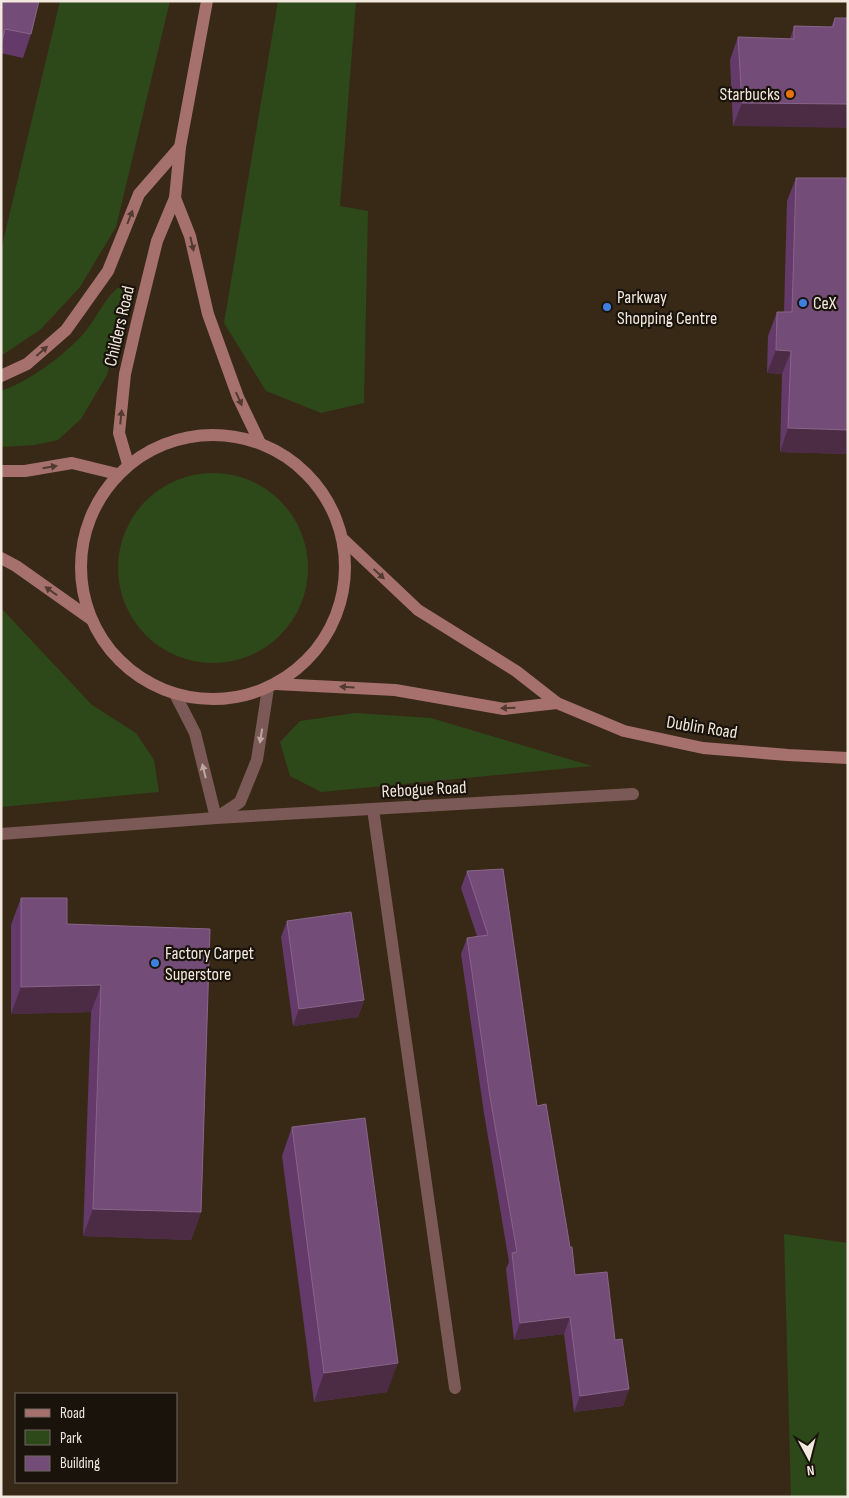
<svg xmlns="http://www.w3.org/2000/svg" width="849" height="1498" viewBox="0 0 849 1498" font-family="'Sofia Sans Condensed',sans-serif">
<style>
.green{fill:#2d4819}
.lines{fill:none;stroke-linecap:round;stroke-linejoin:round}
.street{stroke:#7a5956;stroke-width:12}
.secondary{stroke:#a6716c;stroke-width:12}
.wall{fill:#643a6b}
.shaded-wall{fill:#4c2b44}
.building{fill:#734d77;stroke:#876587}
.oneway{fill:#523932}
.oneway2{fill:#bca8a0}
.food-dot{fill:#e8710a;stroke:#1a130c;stroke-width:2}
.shop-dot{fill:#3f7fe0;stroke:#1a130c;stroke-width:2}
.labels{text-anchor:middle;stroke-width:4.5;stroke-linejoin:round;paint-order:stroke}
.poi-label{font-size:18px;fill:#f2e8dd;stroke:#1a130c;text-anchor:start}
.street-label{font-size:18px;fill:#f2e8dd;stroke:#1a130c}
</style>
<rect width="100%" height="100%" fill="#382917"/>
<g class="green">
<polygon points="60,1 170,1 116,227 80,287 41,329 1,356 2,246"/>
<polygon points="278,1 356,1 340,206 368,211 364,403 321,413 266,391 224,323"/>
<path d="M123 285 128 291 107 375 81 419 58 440 35 445 1 447V391C28 382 65 355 84 333 97 319 106 293 123 285Z"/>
<circle cx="213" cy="568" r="95"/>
<polygon points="1,608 92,705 136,733 154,760 159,792 1,807"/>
<polygon points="355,713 431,718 592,766 321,792 290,776 280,742 300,721"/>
<polygon points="784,1234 848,1243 848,1497 791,1497"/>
</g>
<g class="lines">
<g class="street">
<polyline points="175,694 195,733 216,818 240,802 257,760 268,688"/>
<polyline points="373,809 455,1388"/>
<polyline points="1,834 216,818 633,794"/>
</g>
<g class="secondary">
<polyline points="175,198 190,236 208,314 238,397 260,443"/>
<polyline points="1,376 27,364 66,330 108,271 139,194 180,147"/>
<circle cx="213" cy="567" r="132"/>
<polyline points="128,464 119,433 125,374 137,322 157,241 175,198 180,147 207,1"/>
<polyline points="1,471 25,471 72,463 117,474"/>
<polyline points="344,540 418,610 516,671 557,703 624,731 703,748 788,755 848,758"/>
<polyline points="1,558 16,566 91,619"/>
<polyline points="275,684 395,690 504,709 557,703"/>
</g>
</g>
<g class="wall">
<polygon points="1,1 31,34 23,58 1,53"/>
<polygon points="835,18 848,18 733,126 730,60 738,37 790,39 794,26 831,27"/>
<polygon points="796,178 848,454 780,452 782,374 767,373 768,336 777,312 784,312 787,201"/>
<polygon points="503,869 537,1106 575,1275 615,1340 629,1389 623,1406 574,1412 564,1334 514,1340 506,1269 509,1262 484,1113 461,954 467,938 477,936 461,888 467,871"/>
<polygon points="21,898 67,924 210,929 201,1212 191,1240 83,1236 91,1012 11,1014 11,925"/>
<polygon points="287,921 364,1000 358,1017 293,1026 281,937"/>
<polygon points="292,1127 387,1392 314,1402 282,1156"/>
</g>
<g class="shaded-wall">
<polygon points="742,103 848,104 848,128 733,126"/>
<polygon points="776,350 791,351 782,374 767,373"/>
<polygon points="788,428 848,430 848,454 780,452"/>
<polygon points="101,985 91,1012 11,1014 21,987"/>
<polygon points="364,1000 358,1017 293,1026 299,1009"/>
<polygon points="93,1209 201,1212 191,1240 83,1236"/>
<polygon points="570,1317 564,1334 514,1340 520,1323"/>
<polygon points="398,1363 387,1392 314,1402 324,1373"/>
<polygon points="629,1389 623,1406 574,1412 580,1396"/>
</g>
<g class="building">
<polygon points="1,1 39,1 31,34 5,29 1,45"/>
<polygon points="835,18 848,18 848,104 742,103 738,37 794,39 794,26 833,27"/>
<polygon points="796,178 848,178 848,430 788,428 791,351 776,350 777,312 792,312"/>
<polygon points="503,869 537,1106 546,1104 570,1247 572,1247 575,1275 607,1272 615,1340 622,1339 629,1389 580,1396 570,1317 520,1323 512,1253 517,1252 490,1097 467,938 488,935 467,871"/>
<polygon points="21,898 67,898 67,924 210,929 201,1212 93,1209 101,985 21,987"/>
<polygon points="351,912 364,1000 299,1009 287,921"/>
<polygon points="365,1118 398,1363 324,1373 292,1127"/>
</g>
<defs><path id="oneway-solid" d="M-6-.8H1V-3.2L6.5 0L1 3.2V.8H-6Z" transform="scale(1.25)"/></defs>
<g class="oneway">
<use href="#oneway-solid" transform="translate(130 217) rotate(-69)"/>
<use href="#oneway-solid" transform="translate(192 244) rotate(77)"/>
<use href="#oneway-solid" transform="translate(42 351) rotate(-41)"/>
<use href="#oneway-solid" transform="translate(239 399) rotate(66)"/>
<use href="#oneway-solid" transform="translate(121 417) rotate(-84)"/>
<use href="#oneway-solid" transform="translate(50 467) rotate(-9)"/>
<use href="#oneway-solid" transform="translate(379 574) rotate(43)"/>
<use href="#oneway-solid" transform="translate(51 591) rotate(-145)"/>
<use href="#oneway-solid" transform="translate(347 687) rotate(-176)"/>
<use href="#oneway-solid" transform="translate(508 708) rotate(178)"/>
</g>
<g class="oneway2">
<use href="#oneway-solid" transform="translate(261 736) rotate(99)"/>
<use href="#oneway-solid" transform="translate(204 771) rotate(-104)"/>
</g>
<circle class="food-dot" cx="790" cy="94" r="5"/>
<g class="shop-dot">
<circle cx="803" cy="303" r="5"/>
<circle cx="607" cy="307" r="5"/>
<circle cx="155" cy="963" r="5"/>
</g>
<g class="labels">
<g class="poi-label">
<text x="780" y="100" text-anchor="end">Starbucks</text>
<text x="617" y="303">Parkway<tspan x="617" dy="21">Shopping Centre</tspan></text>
<text x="813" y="309">CeX</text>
<text x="165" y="959">Factory Carpet<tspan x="165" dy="21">Superstore</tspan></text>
</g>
<g class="street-label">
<text transform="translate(119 326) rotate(-77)" y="6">Childers Road</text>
<text transform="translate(702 727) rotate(9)" y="6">Dublin Road</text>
<text transform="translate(424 789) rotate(-3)" y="6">Rebogue Road</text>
</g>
</g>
<rect width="849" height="1498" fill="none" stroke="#f2e8dd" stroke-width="5"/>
<rect x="15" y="1393" width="162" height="90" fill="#1a130c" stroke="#706860"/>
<rect x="25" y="1409" width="25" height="8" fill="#a6716c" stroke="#706860"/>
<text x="60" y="1418" font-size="15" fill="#f2e8dd">Road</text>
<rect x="25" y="1430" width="25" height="15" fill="#2d4819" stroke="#706860"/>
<text x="60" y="1443" font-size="15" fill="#f2e8dd">Park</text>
<rect x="25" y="1456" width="25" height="15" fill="#734d77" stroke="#706860"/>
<text x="60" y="1468" font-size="15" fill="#f2e8dd">Building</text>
<g transform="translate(809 1458) rotate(173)" stroke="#1a130c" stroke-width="4" paint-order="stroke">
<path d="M0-4L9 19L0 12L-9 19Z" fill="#f2e8dd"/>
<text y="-8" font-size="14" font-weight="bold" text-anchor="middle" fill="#f2e8dd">N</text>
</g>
</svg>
